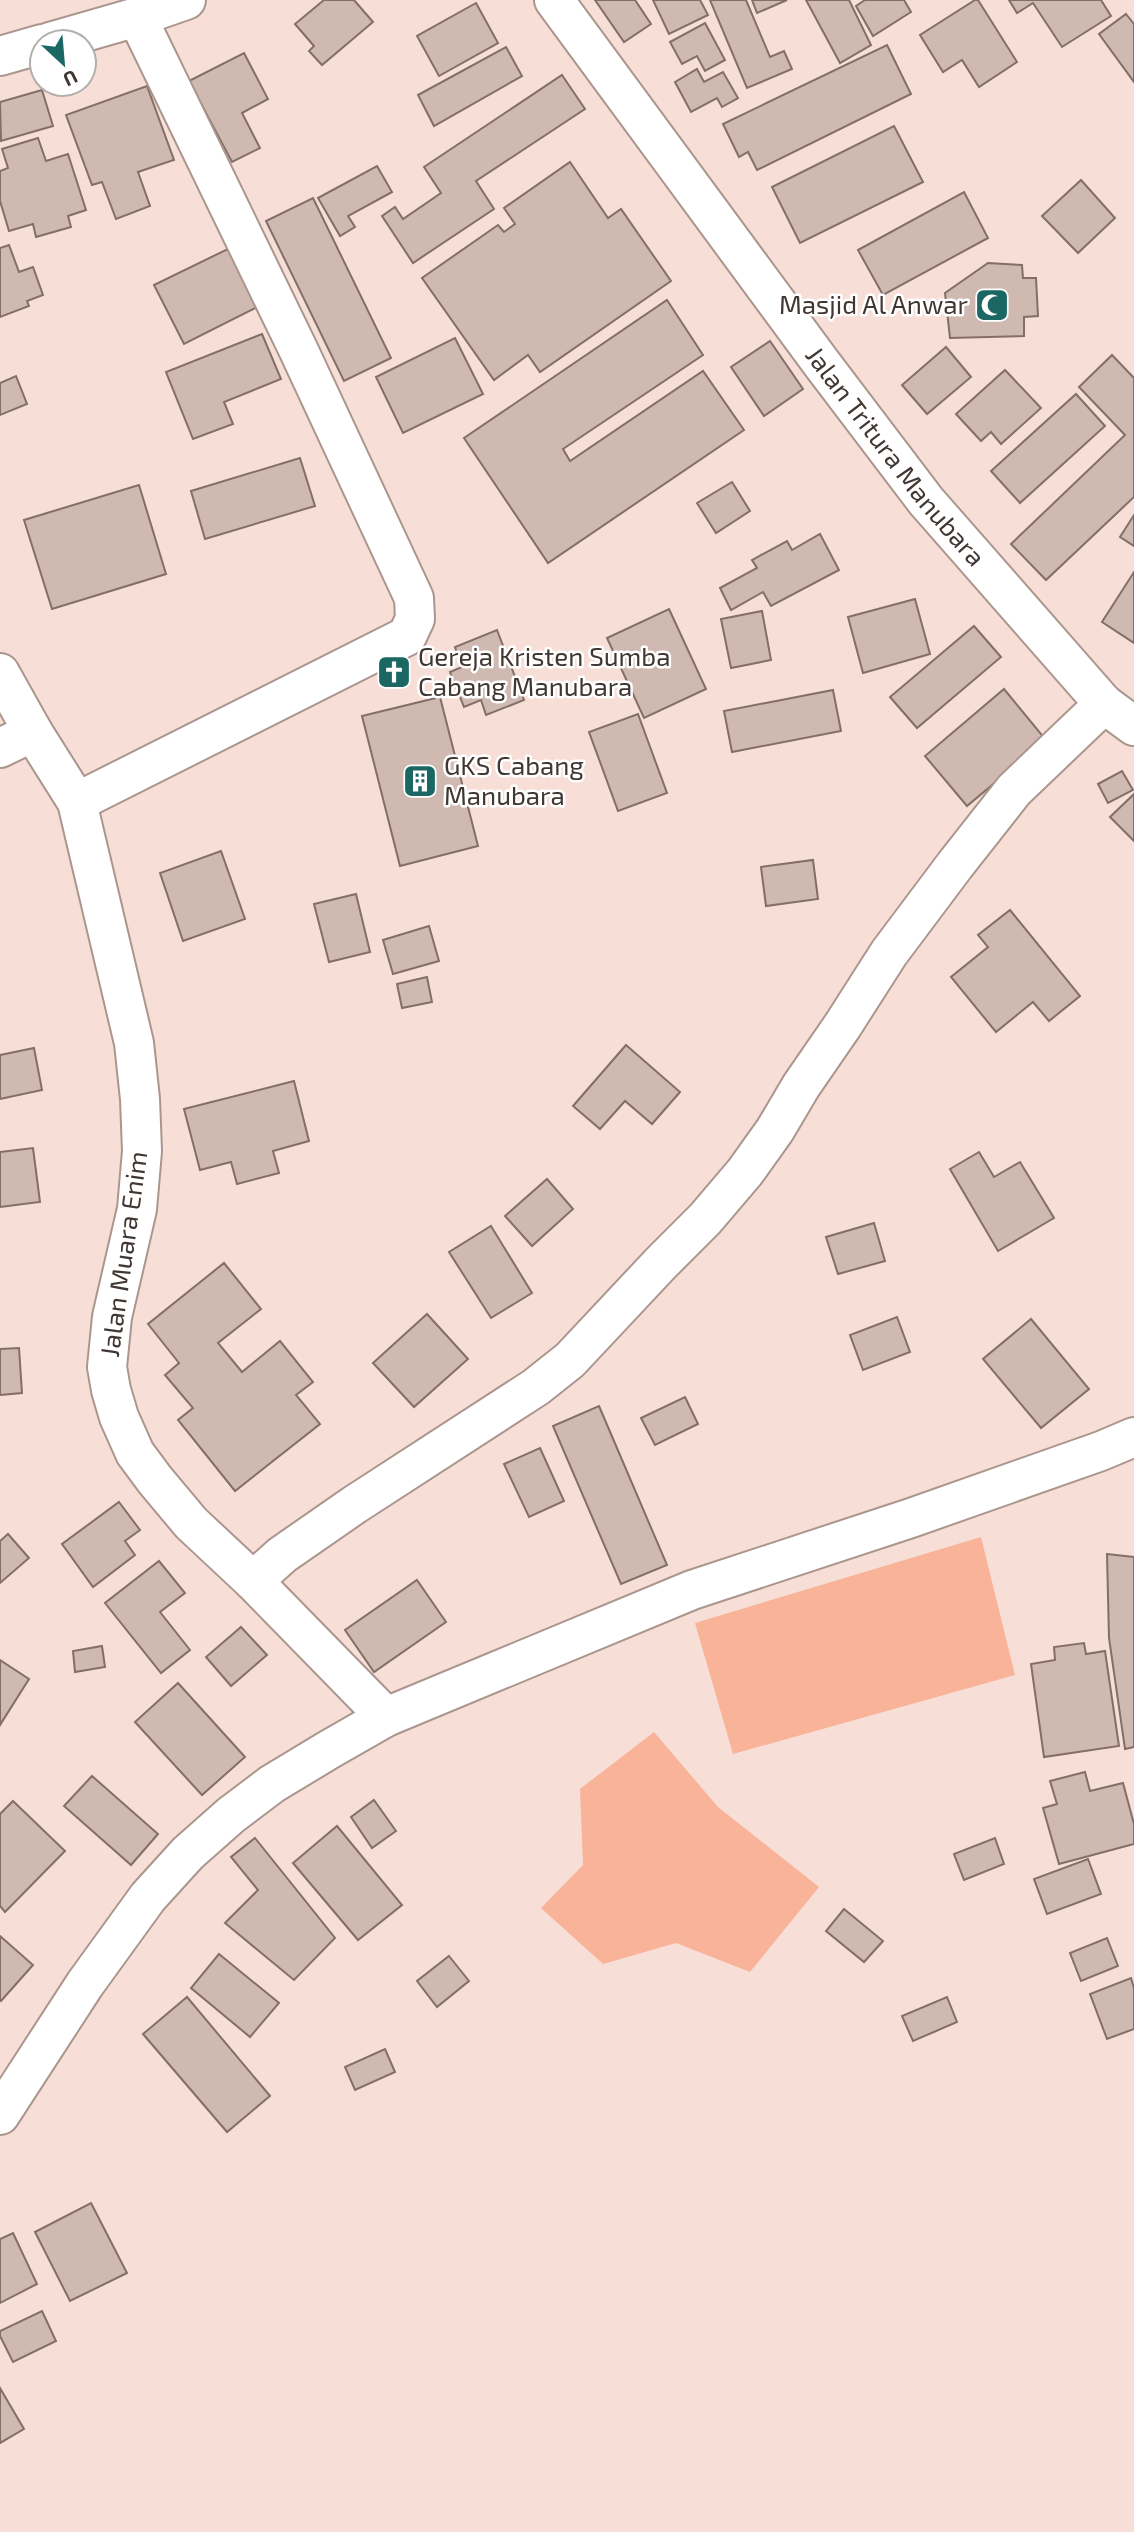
<svg xmlns="http://www.w3.org/2000/svg" width="1134" height="2532" viewBox="0 0 1134 2532" font-family="'Exo 2',sans-serif">
<style>
.green{fill:#f8b399}
.building{fill:#cfb9b1;stroke:#836f68;stroke-width:2}
.lines{fill:none;stroke-linecap:round;stroke-linejoin:round}
.minor-casing{stroke:#ab968e;stroke-width:42}
.minor{stroke:#fff;stroke-width:38}
.labels{text-anchor:middle;stroke-width:5;stroke-linejoin:round;paint-order:stroke}
.poi-label{font-size:26px;fill:#403733;stroke:#fff;text-anchor:start}
.street-label{font-size:26px;fill:#403733;stroke:#fff}
</style>
<rect width="100%" height="100%" fill="#f7dfd7"/>
<g class="green">
<polygon points="981,1537 1015,1675 733,1754 695,1623"/>
<polygon points="654,1732 718,1807 819,1887 750,1972 676,1943 603,1964 541,1908 583,1865 580,1789"/>
</g>
<g class="building">
<polygon points="324,0 354,0 373,22 322,65 309,51 314,46 295,24"/>
<polygon points="595,0 635,0 651,24 624,42"/>
<polygon points="653,0 700,0 708,15 669,34"/>
<polygon points="710,0 746,0 770,57 784,51 792,69 747,88"/>
<polygon points="752,0 787,0 757,13"/>
<polygon points="806,0 849,0 871,45 840,63"/>
<polygon points="865,0 904,0 911,12 873,36 856,6"/>
<polygon points="975,0 978,0 1017,62 979,87 962,60 943,72 920,35"/>
<polygon points="1009,0 1101,0 1111,16 1062,47 1033,3 1017,13"/>
<polygon points="476,3 498,43 439,76 417,36"/>
<polygon points="1126,14 1134,24 1134,82 1099,34"/>
<polygon points="705,23 725,60 705,71 697,56 682,64 670,42"/>
<polygon points="887,45 911,94 757,170 748,152 739,157 723,124"/>
<polygon points="506,47 522,76 434,126 418,95"/>
<polygon points="244,53 268,99 242,113 260,148 232,162 189,81"/>
<polygon points="697,69 704,82 723,72 738,98 722,107 717,98 691,112 675,82"/>
<polygon points="562,75 585,109 476,181 494,209 413,263 382,216 395,207 403,219 441,193 424,167"/>
<polygon points="147,86 174,160 138,172 150,206 116,219 102,182 92,185 66,115"/>
<polygon points="42,90 53,126 1,141 0,102"/>
<polygon points="894,126 923,182 800,243 772,187"/>
<polygon points="38,138 46,161 68,154 86,210 68,216 71,227 36,237 33,224 9,231 0,201 0,171 8,168 2,149"/>
<polygon points="570,162 608,218 621,209 671,281 540,372 528,355 494,380 422,278 498,225 504,232 515,224 504,208"/>
<polygon points="377,166 392,192 348,216 355,227 340,236 318,198"/>
<polygon points="1081,180 1115,218 1078,253 1042,216"/>
<polygon points="964,192 988,238 883,295 858,250"/>
<polygon points="313,198 391,358 344,381 266,221"/>
<polygon points="9,245 19,272 33,267 43,295 27,301 29,306 0,317 0,248"/>
<polygon points="234,246 263,304 184,344 154,285"/>
<polygon points="988,263 1022,265 1023,278 1036,278 1038,316 1024,317 1024,336 950,338 945,293"/>
<polygon points="667,300 703,355 563,449 570,461 703,371 744,430 548,563 464,438"/>
<polygon points="262,334 281,379 224,402 233,424 193,439 166,372"/>
<polygon points="455,338 483,394 403,433 376,377"/>
<polygon points="770,341 803,389 764,416 731,367"/>
<polygon points="946,347 971,377 927,414 902,385"/>
<polygon points="1112,355 1134,378 1134,497 1046,580 1011,544 1125,435 1079,387"/>
<polygon points="1005,370 1041,408 1001,444 991,432 981,441 956,414"/>
<polygon points="16,376 27,404 0,415 0,383"/>
<polygon points="1076,394 1105,426 1020,503 991,471"/>
<polygon points="300,458 315,506 205,539 191,491"/>
<polygon points="732,482 750,511 716,533 697,503"/>
<polygon points="139,485 166,574 52,609 24,520"/>
<polygon points="1134,515 1134,546 1120,537"/>
<polygon points="820,534 839,570 771,606 763,592 731,610 720,588 757,568 752,560 787,541 792,550"/>
<polygon points="1134,572 1134,643 1102,622"/>
<polygon points="915,599 930,654 863,673 848,617"/>
<polygon points="669,609 706,689 644,718 607,638"/>
<polygon points="762,611 771,660 731,668 721,619"/>
<polygon points="974,626 1001,657 917,728 890,697"/>
<polygon points="497,630 524,700 486,715 481,700 464,707 450,672 462,667 455,647"/>
<polygon points="1004,689 1046,740 967,806 925,756"/>
<polygon points="833,690 841,731 732,752 724,711"/>
<polygon points="440,697 478,846 400,866 362,716"/>
<polygon points="638,714 667,793 618,811 589,732"/>
<polygon points="1122,771 1133,790 1108,803 1098,784"/>
<polygon points="1134,794 1134,841 1110,817"/>
<polygon points="221,851 245,919 183,941 160,873"/>
<polygon points="813,860 818,899 766,906 761,867"/>
<polygon points="356,894 370,952 329,962 314,904"/>
<polygon points="1010,910 1080,996 1049,1021 1033,1002 996,1032 951,977 988,947 978,935"/>
<polygon points="429,926 439,961 393,974 383,940"/>
<polygon points="427,977 432,1002 402,1008 397,984"/>
<polygon points="626,1045 680,1092 652,1124 625,1101 600,1129 573,1106"/>
<polygon points="34,1048 42,1090 0,1099 0,1055"/>
<polygon points="294,1081 309,1141 273,1151 279,1173 237,1184 231,1162 200,1170 184,1109"/>
<polygon points="33,1148 40,1202 0,1207 0,1152"/>
<polygon points="979,1152 994,1177 1020,1162 1054,1218 998,1251 950,1169"/>
<polygon points="547,1179 573,1209 532,1246 505,1216"/>
<polygon points="874,1223 885,1261 838,1274 826,1237"/>
<polygon points="491,1226 532,1293 491,1318 449,1252"/>
<polygon points="224,1263 261,1309 218,1343 242,1372 280,1341 313,1382 296,1395 320,1424 235,1491 178,1420 193,1408 165,1375 179,1363 148,1324"/>
<polygon points="427,1314 468,1359 414,1407 373,1363"/>
<polygon points="897,1317 910,1352 863,1370 850,1335"/>
<polygon points="1031,1319 1089,1389 1041,1428 983,1359"/>
<polygon points="19,1348 22,1393 0,1395 0,1349"/>
<polygon points="685,1397 698,1424 655,1445 641,1418"/>
<polygon points="599,1406 667,1565 621,1584 553,1426"/>
<polygon points="540,1448 564,1501 529,1517 504,1464"/>
<polygon points="119,1502 140,1530 125,1541 135,1555 93,1587 62,1544"/>
<polygon points="8,1534 29,1558 0,1583 0,1541"/>
<polygon points="1107,1554 1134,1557 1134,1747 1125,1749 1109,1638"/>
<polygon points="159,1561 185,1593 160,1612 190,1650 161,1673 105,1603"/>
<polygon points="417,1580 446,1622 374,1672 345,1630"/>
<polygon points="241,1627 267,1655 231,1686 206,1657"/>
<polygon points="1084,1643 1086,1654 1105,1651 1119,1746 1044,1757 1031,1664 1055,1660 1054,1647"/>
<polygon points="102,1646 105,1667 75,1672 73,1651"/>
<polygon points="0,1660 29,1679 0,1725"/>
<polygon points="178,1683 245,1757 202,1795 135,1722"/>
<polygon points="1085,1772 1090,1791 1123,1783 1134,1824 1134,1844 1059,1864 1043,1808 1057,1804 1050,1781"/>
<polygon points="92,1776 158,1834 131,1865 64,1806"/>
<polygon points="374,1800 396,1831 372,1848 351,1817"/>
<polygon points="13,1801 65,1851 5,1912 0,1906 0,1814"/>
<polygon points="337,1826 402,1905 358,1940 293,1863"/>
<polygon points="255,1838 335,1938 294,1980 225,1923 258,1890 231,1857"/>
<polygon points="995,1838 1004,1864 964,1880 954,1854"/>
<polygon points="1088,1859 1101,1894 1047,1914 1034,1879"/>
<polygon points="844,1909 883,1941 864,1962 826,1931"/>
<polygon points="0,1936 33,1965 1,2001 0,2000"/>
<polygon points="1107,1938 1118,1966 1081,1981 1070,1953"/>
<polygon points="219,1954 279,2003 250,2037 191,1988"/>
<polygon points="449,1956 469,1981 437,2007 417,1981"/>
<polygon points="1131,1978 1134,1988 1134,2029 1107,2039 1090,1994"/>
<polygon points="187,1997 270,2096 227,2132 143,2034"/>
<polygon points="947,1997 957,2022 913,2041 902,2016"/>
<polygon points="385,2049 395,2072 355,2090 345,2067"/>
<polygon points="91,2203 127,2273 70,2301 35,2232"/>
<polygon points="13,2233 37,2284 0,2303 0,2239"/>
<polygon points="42,2311 56,2341 13,2362 0,2336 0,2331"/>
<polygon points="0,2388 24,2429 0,2443"/>
</g>
<g class="lines">
<g class="minor-casing">
<g id="minor">
<path id="s1" d="M554 0 822 364 926 501 1104 704 1134 726"/>
<polyline points="50,42 137,17 186,0"/>
<polyline points="0,56 42,44"/>
<polyline points="0,673 33,732 77,802 134,1043 140,1099 142,1151 137,1209 112,1317 107,1367 111,1390 119,1417 135,1453 155,1480 191,1523 253,1581 386,1717"/>
<polyline points="0,748 33,732"/>
<polyline points="77,802 407,636 415,619 414,598 298,349 137,17"/>
<polyline points="253,1581 282,1555 354,1505 536,1387 570,1360 661,1263 705,1219 745,1172 775,1130 801,1086 843,1025 889,953 955,865 1014,790 1104,704"/>
<polyline points="0,2115 85,1984 148,1897 188,1853 231,1815 272,1784 330,1749 386,1717 692,1590 911,1518 1101,1451 1134,1437"/>
</g>
</g>
<use href="#minor" class="minor"/>
</g>
<defs>
<g id="mosque-square" transform="scale(1.75)"><rect x="-9" y="-9" width="18" height="18" rx="4" fill="#1a6763" stroke="#fff"/><path d="M3.5-4.9A6 6 0 1 0 3.5 4.9A5 5 0 1 1 3.5-4.9Z" fill="#fff"/></g>
<g id="church-square" transform="scale(1.75)"><rect x="-9" y="-9" width="18" height="18" rx="4" fill="#1a6763" stroke="#fff"/><path d="M-1.2-6h2.4v3.5h3.3v2.4h-3.3V6h-2.4V-.1h-3.3v-2.4h3.3Z" fill="#fff"/></g>
<g id="building-square" transform="scale(1.75)"><rect x="-9" y="-9" width="18" height="18" rx="4" fill="#1a6763" stroke="#fff"/><path d="M-4-6H4V6H1V3H-1V6H-4ZM-2.5-4.3h1.7v1.8h-1.7ZM.8-4.3h1.7v1.8H.8ZM-2.5-1h1.7V.8h-1.7ZM.8-1h1.7V.8H.8Z" fill="#fff"/></g>
</defs>
<g fill-rule="evenodd">
<use href="#mosque-square" x="992" y="305"/>
<use href="#church-square" x="394" y="672"/>
<use href="#building-square" x="420" y="781"/>
</g>
<g class="labels">
<g class="poi-label">
<text x="968" y="314" text-anchor="end">Masjid Al Anwar</text>
<text x="418" y="666">Gereja Kristen Sumba<tspan x="418" dy="30">Cabang Manubara</tspan></text>
<text x="444" y="775">GKS Cabang<tspan x="444" dy="30">Manubara</tspan></text>
</g>
<g class="street-label">
<text dy="9" stroke="none"><textPath href="#s1" startOffset="570">Jalan Tritura Manubara</textPath></text>
<text transform="translate(124 1254) rotate(-82)" y="9">Jalan Muara Enim</text>
</g>
</g>
<g transform="translate(63 63) rotate(154)"><circle r="33" fill="#ffffff" stroke="#b3afad" stroke-width="2"/>
<path d="M0-5L12 26L0 18L-12 26Z" fill="#1a6763"/>
<text y="-10" font-size="19" font-weight="bold" text-anchor="middle" fill="#403733">U</text>
</g>
</svg>
